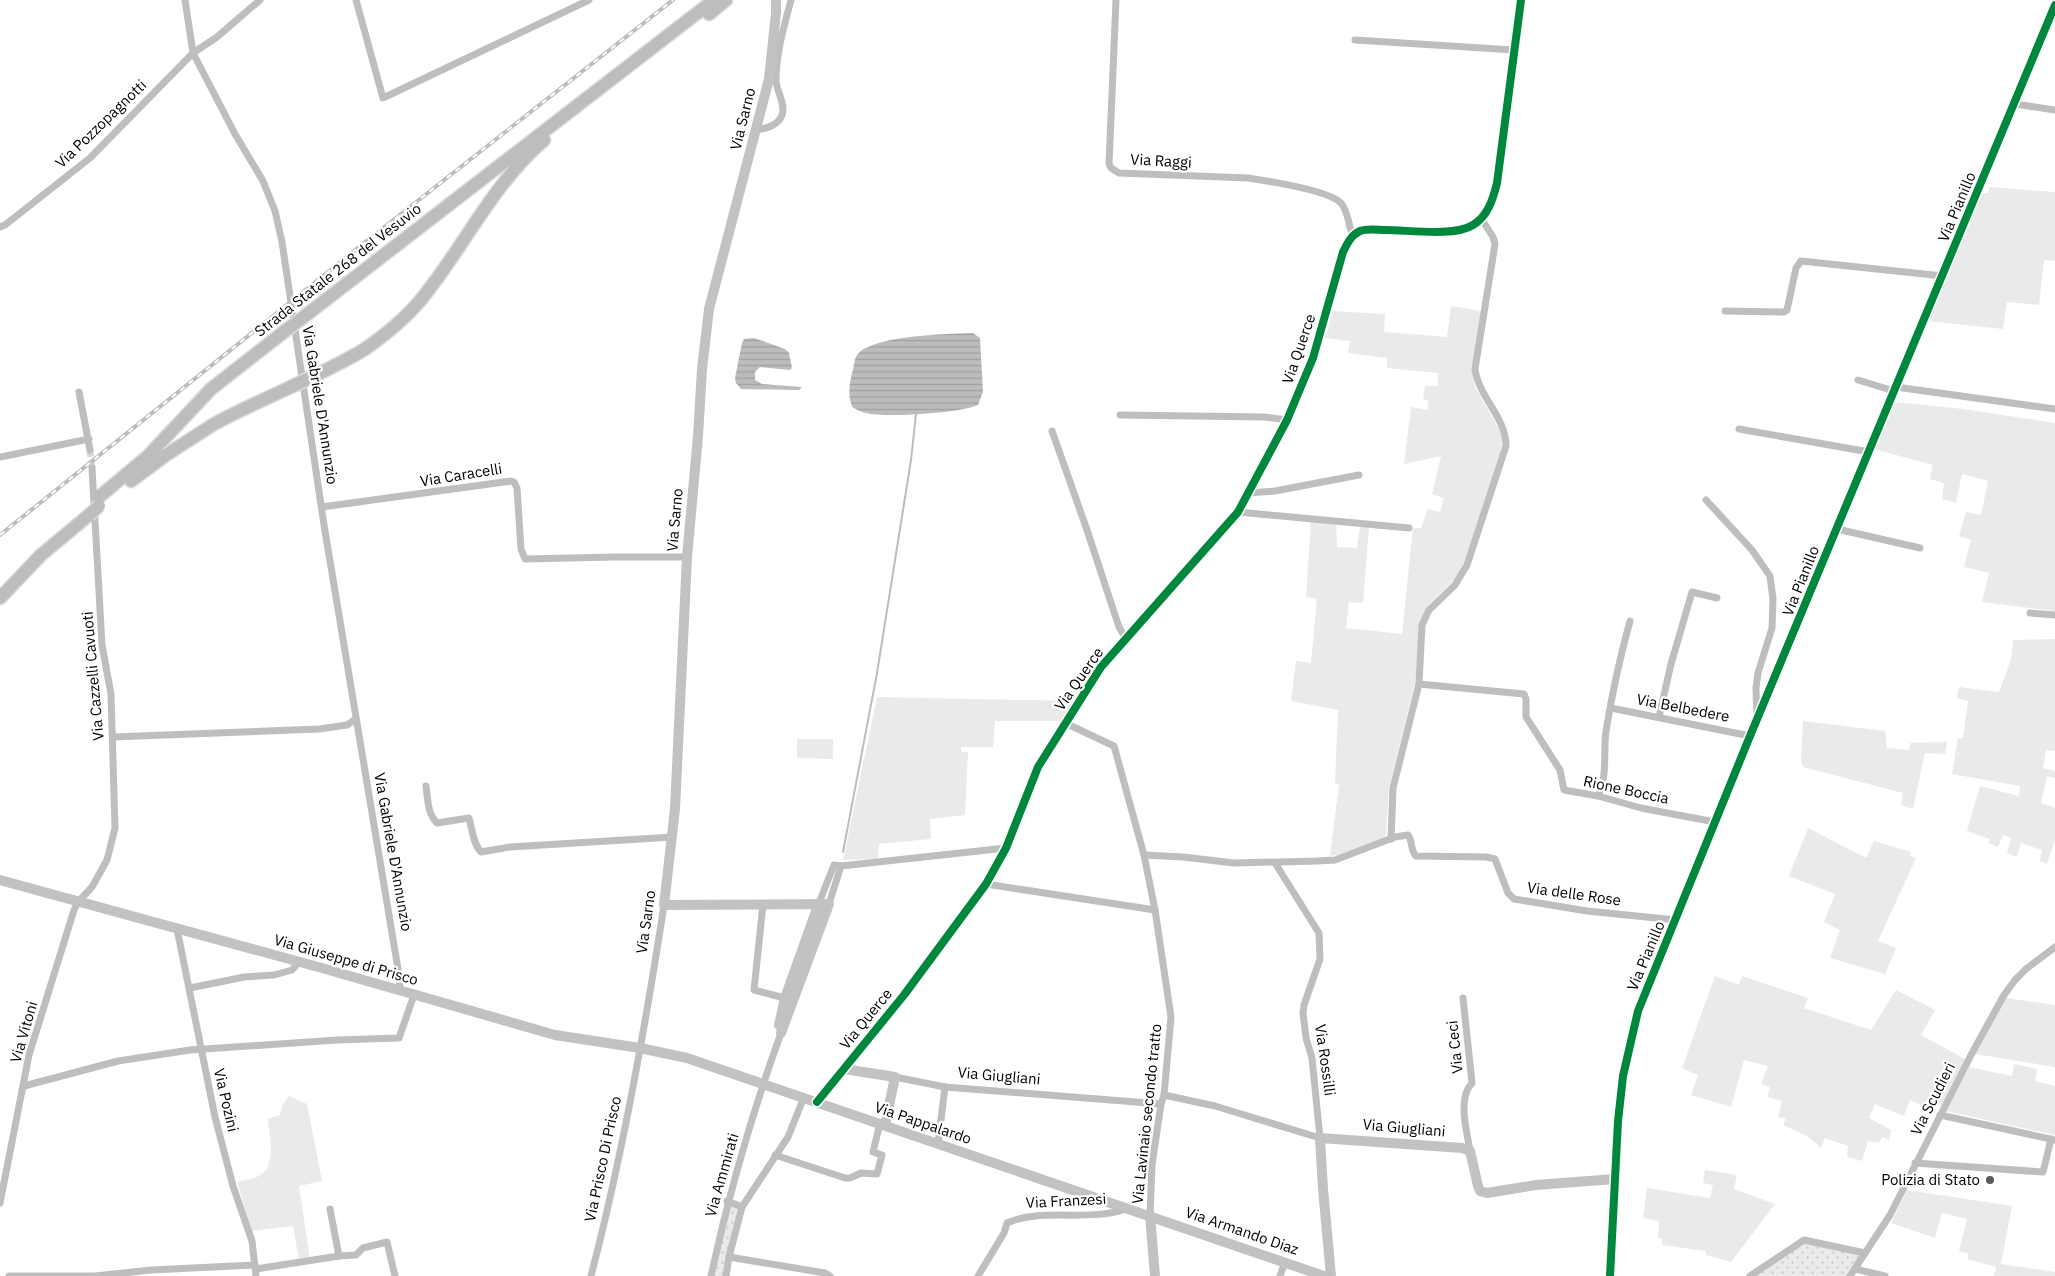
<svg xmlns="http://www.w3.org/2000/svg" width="2055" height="1276" viewBox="0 0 2055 1276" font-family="'IBM Plex Sans',sans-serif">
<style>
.green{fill:#eaeaea}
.park{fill:url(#park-dots)}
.water{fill:url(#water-rules)}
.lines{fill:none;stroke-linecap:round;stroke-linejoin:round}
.stream{stroke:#bcbcbc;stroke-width:2}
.street-tunnel{stroke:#d9d9d9;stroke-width:7;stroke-dasharray:7 3.5;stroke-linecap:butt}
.highway-casing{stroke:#dbdbdb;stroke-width:15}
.street{stroke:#bebebe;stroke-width:7}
.secondary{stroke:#c2c2c2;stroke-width:10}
.highway{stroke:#bdbdbd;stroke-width:12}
.rail-casing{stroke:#bdbdbd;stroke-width:4}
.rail{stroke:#fff;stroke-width:2;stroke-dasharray:5.5;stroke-linecap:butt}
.highway-bridge-casing{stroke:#dbdbdb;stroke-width:15;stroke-linecap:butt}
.highway-bridge{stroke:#bdbdbd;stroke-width:12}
.cycleway-casing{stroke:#fff;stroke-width:11}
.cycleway{stroke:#00873e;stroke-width:8}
.poi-dot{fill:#595959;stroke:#fff;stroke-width:2}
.labels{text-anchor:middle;stroke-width:4.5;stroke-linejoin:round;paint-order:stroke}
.street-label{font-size:15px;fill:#000;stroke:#fff}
.poi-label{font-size:15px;fill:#000;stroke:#fff;text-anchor:end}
</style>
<defs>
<pattern id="park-dots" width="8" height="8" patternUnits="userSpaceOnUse" patternTransform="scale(1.25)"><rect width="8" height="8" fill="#eaeaea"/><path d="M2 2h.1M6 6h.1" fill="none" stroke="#c7c7c7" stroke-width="1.8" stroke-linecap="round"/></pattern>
<pattern id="water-rules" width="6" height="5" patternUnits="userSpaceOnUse" patternTransform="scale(1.25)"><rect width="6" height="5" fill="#bcbcbc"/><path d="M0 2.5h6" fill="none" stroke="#a0a0a0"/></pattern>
</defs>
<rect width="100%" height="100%" fill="#fff"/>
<g class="green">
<polygon points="1989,187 2055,192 2055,261 2044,260 2039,305 2007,302 2003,329 1927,321 1981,193 1988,193"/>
<polygon points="1451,306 1481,311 1473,377 1475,387 1501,433 1502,441 1500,455 1467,556 1456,578 1430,603 1419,622 1416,679 1389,788 1386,834 1384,838 1341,854 1330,856 1339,784 1335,783 1338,710 1291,701 1296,661 1311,663 1317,599 1306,597 1311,521 1336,522 1337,547 1357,548 1360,527 1369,527 1363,603 1349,602 1346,628 1402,634 1413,528 1421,528 1428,509 1440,512 1444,498 1432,494 1441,456 1404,464 1411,407 1428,410 1428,401 1423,399 1425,386 1438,386 1438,373 1387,368 1387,358 1348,353 1350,341 1325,338 1333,311 1385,314 1384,332 1447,337"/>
<polygon points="1894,402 1963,409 2055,423 2055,611 1982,602 1989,573 1964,567 1971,540 1959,536 1966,512 1981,515 1988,481 1962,474 1956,503 1942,499 1944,483 1930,479 1933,465 1874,449"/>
<polygon points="2055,639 2055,751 2046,750 2043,768 2055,771 2055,778 2047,776 2041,803 2055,808 2055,839 2047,864 2040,861 2042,850 2021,843 2017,857 2007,853 2011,838 2003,835 1998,847 1988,843 1990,839 1967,831 1980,786 2019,796 2020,786 1952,774 1958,738 1963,738 1968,701 1957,698 1959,687 1999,692 2011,659 2013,640"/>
<polygon points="877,697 1072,701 1074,702 1062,721 995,721 993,747 961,747 961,752 968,752 965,815 930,819 931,839 879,844 878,859 843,860"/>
<polygon points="1803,721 1885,731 1887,748 1909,750 1910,743 1947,742 1945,754 1925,753 1913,809 1901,805 1903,793 1803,767 1801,760"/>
<polygon points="797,739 833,739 833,759 797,758"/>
<polygon points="1808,828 1866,858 1874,841 1911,852 1910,856 1916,858 1878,941 1896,948 1885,974 1830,958 1840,930 1824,922 1835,894 1789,876"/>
<polygon points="1715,976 1739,985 1742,976 1808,998 1804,1008 1871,1030 1896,990 1935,1010 1921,1035 1965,1059 1941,1106 1929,1101 1925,1106 1910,1100 1904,1116 1875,1104 1869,1118 1891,1130 1889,1140 1882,1137 1879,1143 1868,1141 1862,1161 1847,1157 1848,1146 1825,1138 1821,1148 1807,1136 1783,1125 1786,1119 1778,1117 1782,1101 1767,1097 1770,1087 1761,1084 1768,1066 1744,1060 1731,1107 1691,1095 1698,1075 1682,1068"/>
<polygon points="2006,998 2055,1005 2055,1067 1975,1054"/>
<polygon points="2014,1064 2037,1069 2035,1081 2055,1086 2055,1135 1946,1111 1969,1067 2012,1076"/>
<path d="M289 1096 307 1104 322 1181 299 1186 310 1259 299 1261 293 1226 252 1231 237 1182C245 1180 256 1179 263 1173 276 1162 269 1134 268 1119L280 1115 282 1106Z"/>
<polygon points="1705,1170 1737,1175 1734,1189 1775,1204 1731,1262 1706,1255 1706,1251 1662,1245 1662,1239 1658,1238 1659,1221 1643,1218 1647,1188 1710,1198 1713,1185 1703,1183"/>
<polygon points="1907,1190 2012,1206 2001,1264 2055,1272 2055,1276 1994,1276 1996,1267 1967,1259 1969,1254 1959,1251 1967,1219 1942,1213 1935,1238 1891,1223"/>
</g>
<g class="park">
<polygon points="730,1206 738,1209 729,1243 723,1276 713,1276"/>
<polygon points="1804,1242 1861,1255 1848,1276 1753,1276"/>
</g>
<g class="water">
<path d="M973 333 980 338 983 392 978 405C961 413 886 418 866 413 861 412 856 409 852 407 848 394 849 386 852 373 854 368 854 359 857 355 872 335 948 334 973 333Z"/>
<polygon points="754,338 785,349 789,353 792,368 790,370 760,367 755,372 755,380 762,384 802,387 799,390 741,389 736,383 735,378 742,343 744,339"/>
</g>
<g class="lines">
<polyline class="stream" points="843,852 877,673 911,460 916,414"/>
<polyline class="street-tunnel" points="90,450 92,468"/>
<g class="highway-casing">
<g id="highway">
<polyline points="709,14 726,0"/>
<polyline points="301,319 714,0"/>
<path d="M365 349C388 333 410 315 427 292 467 241 494 183 544 140"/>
<polyline points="131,481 166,455 214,424"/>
<polyline points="99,497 148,456 211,389 285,331"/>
<polyline points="0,598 41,555 89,515"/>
</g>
</g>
<g class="street">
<polyline points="185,0 193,53 235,134 263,181 275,211 282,242 324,525 400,981 399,990"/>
<polyline points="356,0 383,98 589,0"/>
<path d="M1116 0 1109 164 1111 168 1119 173 1248 178C1268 181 1328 190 1341 203 1349 212 1348 226 1353 236"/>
<polyline points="1355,40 1514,50"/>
<polyline points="2015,104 2055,110"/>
<path d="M757 130C766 128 778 126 782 115 786 105 777 92 776 81 776 54 784 26 791 0"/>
<polyline points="0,227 5,225 90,158 193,53 217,37 260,0"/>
<polyline points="1725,311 1784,312 1787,310 1796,268 1801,261 1943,276"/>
<polyline points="1858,380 1894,391"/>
<polyline points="1896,387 2055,409"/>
<polyline points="79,392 90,450"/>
<polyline points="1120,415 1264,417 1287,420"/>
<polyline points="1739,429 1869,452"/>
<polyline points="1052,431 1087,530 1119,627 1126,639"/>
<polyline points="0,457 89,439"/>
<polyline points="1248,493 1275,491 1359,475"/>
<polyline points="1706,500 1752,550 1770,576 1773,599 1772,628 1758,673 1756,688 1757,717"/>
<polyline points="322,507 511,481 514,482 517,488 521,549 525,559 614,557 687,557"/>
<polyline points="1238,512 1409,528"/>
<polyline points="1837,529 1920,548"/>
<polyline points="2030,613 2055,615"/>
<polyline points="1419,684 1524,694 1526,699 1526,717 1560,770 1564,790 1598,796 1641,808 1715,822"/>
<polyline points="1611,708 1750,736"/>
<polyline points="1659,717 1671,664 1692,592 1717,598"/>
<polyline points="1065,723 1114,746 1144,855 1155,910 1171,1017 1164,1095 1161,1104 1152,1165 1150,1215"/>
<polyline points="113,737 319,729 347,725 356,719"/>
<path d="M426 786C428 799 427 813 437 823L469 818C472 828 473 844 481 852L510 847 673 837"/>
<path d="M1598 796C1608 775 1603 754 1606 731 1612 694 1620 657 1630 621"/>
<path d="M1391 839 1393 788 1419 684 1422 625 1429 610 1455 585 1467 565 1506 446C1506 417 1479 398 1475 369L1495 244 1493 237 1481 218"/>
<path d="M1144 855 1183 857 1234 863 1317 861 1335 860 1395 837 1408 835C1413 841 1410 850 1416 856L1486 857 1495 859 1508 893 1514 899 1587 911 1676 920"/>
<polyline points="986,884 1155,910"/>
<polyline points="819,903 834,865 841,866 1006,848"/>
<polyline points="763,904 754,990 785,998"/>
<polyline points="829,904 841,866"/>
<polyline points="177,929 215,1117 233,1186 252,1241 256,1276"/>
<polyline points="190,988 244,977 274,975 292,970 299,962"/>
<path d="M1463 998 1472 1083C1457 1099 1467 1131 1470 1151"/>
<polyline points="895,1077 945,1087 1161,1104"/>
<polyline points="24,1086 118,1061 190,1050 337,1040 399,1038 414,995"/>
<polyline points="1164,1095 1215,1106 1320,1138 1312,1058 1306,1038 1303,1013 1304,1005 1320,959 1319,933 1275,863"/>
<polyline points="1940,1115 2055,1140"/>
<polyline points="938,1144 945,1087"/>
<polyline points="775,1155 845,1178 850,1178 861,1173 877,1174 882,1155 873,1152 880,1123"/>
<polyline points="1915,1163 2043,1172 2051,1139"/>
<polyline points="727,1201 742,1207"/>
<polyline points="0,1203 29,1055 74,910 78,902 92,887 107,860 115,828 111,694 102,645 92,468"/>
<polyline points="339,1256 356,1255 363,1248 387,1242 395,1276"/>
<polyline points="729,1257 825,1273 830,1276"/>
<polyline points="256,1269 339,1256 330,1209"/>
<polyline points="1855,1269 1885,1276"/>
<polyline points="9,1276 95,1276 151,1270 255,1265"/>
<path d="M591 1276C623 1154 645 1029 664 905"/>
<path d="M711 1276C729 1193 752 1113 781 1033"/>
<polyline points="726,1276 729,1257 742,1207 788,1137 804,1097"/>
<path d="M978 1276 1004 1233 1007 1223C1041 1207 1091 1223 1128 1208"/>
<polyline points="1280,1276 1285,1262"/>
<polyline points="1750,1276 1804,1240 1865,1253"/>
<polyline points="1850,1276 1890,1215 1971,1055 2004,995 2015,980 2026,969 2055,947"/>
</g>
<g class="secondary">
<polyline points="776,0 776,13 769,79 709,309 702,369 698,436 687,557 675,809 664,905 829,904 781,1033"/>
<polyline points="0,880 322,968 555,1035 640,1048 687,1058 1324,1276"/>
<polyline points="779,1025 785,998 819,903"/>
<polyline points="844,1069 895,1077 885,1125"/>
<path d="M817 1102 904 995 986 884 1006 848 1038 767 1101 667 1238 512 1287 420 1313 358 1343 252C1347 244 1351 235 1360 231 1368 228 1378 230 1386 230 1409 230 1454 237 1473 225 1488 216 1493 199 1497 183L1521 0"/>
<polyline points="1150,1215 1155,1276"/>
<polyline points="1331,1276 1323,1189 1320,1138 1462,1148 1470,1151 1478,1186 1480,1191 1487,1193 1536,1185 1615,1179"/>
<polyline points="1610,1276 1618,1121 1623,1076 1638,1011 1750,736 2055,5"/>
</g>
<use href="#highway" class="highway"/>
<g class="rail-casing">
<polyline id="rail" points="0,535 359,247 673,0"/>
</g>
<use href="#rail" class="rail"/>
<g class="highway-bridge-casing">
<g id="highway-bridge">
<polyline points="285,331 301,319"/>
<path d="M214 424C264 397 317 378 365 349"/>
<polyline points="89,515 99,506"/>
</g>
</g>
<use href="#highway-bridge" class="highway-bridge"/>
<g class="cycleway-casing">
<g id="cycleway">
<path d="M817 1102 904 995 986 884 1006 848 1038 767 1101 667 1238 512 1287 420 1313 358 1343 252C1347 244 1351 235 1360 231 1368 228 1378 230 1386 230 1409 230 1454 237 1473 225 1488 216 1493 199 1497 183L1521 0"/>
<polyline points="1610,1276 1618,1121 1623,1076 1638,1011 1750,736 2055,5"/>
</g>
</g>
<use href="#cycleway" class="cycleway"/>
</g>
<circle class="poi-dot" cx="1990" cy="1180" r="5"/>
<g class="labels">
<g class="street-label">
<text transform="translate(743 119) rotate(-76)" y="5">Via Sarno</text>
<text transform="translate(101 124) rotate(-44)" y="5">Via Pozzopagnotti</text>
<text transform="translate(1161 161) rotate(3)" y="5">Via Raggi</text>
<text transform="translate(1957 207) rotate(-67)" y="5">Via Pianillo</text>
<text transform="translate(338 270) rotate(-38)" y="5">Strada Statale 268 del Vesuvio</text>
<text transform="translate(1299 349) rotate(-71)" y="5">Via Querce</text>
<text transform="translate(320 405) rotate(81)" y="5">Via Gabriele D'Annunzio</text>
<text transform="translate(461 475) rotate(-9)" y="5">Via Caracelli</text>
<text transform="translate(675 520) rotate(-85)" y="5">Via Sarno</text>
<text transform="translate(1801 581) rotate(-68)" y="5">Via Pianillo</text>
<text transform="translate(93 676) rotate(-95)" y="5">Via Cazzelli Cavuoti</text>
<text transform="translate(1079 679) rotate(-55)" y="5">Via Querce</text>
<text transform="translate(1683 708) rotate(11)" y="5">Via Belbedere</text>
<text transform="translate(1626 790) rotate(12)" y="5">Rione Boccia</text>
<text transform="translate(393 852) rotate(80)" y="5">Via Gabriele D'Annunzio</text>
<text transform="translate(1574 894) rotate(8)" y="5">Via delle Rose</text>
<text transform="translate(646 922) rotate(-82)" y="5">Via Sarno</text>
<text transform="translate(1646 956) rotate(-67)" y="5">Via Pianillo</text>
<text transform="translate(346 960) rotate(16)" y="5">Via Giuseppe di Prisco</text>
<text transform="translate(866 1019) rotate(-51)" y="5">Via Querce</text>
<text transform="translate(24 1032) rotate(-74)" y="5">Via Vitoni</text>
<text transform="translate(1455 1047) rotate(-96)" y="5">Via Ceci</text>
<text transform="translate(1325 1060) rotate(82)" y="5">Via Rossilli</text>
<text transform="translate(999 1076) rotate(5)" y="5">Via Giugliani</text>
<text transform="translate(1933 1099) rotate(-63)" y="5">Via Scudieri</text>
<text transform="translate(226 1100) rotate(77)" y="5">Via Pozini</text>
<text transform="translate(1147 1114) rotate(-84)" y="5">Via Lavinaio secondo tratto</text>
<text transform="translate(923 1123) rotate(19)" y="5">Via Pappalardo</text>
<text transform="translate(1404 1128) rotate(5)" y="5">Via Giugliani</text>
<text transform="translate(603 1159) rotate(-78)" y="5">Via Prisco Di Prisco</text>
<text transform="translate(722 1175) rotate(-74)" y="5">Via Ammirati</text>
<text transform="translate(1066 1201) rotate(-3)" y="5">Via Franzesi</text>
<text transform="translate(1242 1231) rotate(19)" y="5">Via Armando Diaz</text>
</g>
<g class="poi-label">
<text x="1980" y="1185">Polizia di Stato</text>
</g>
</g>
</svg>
